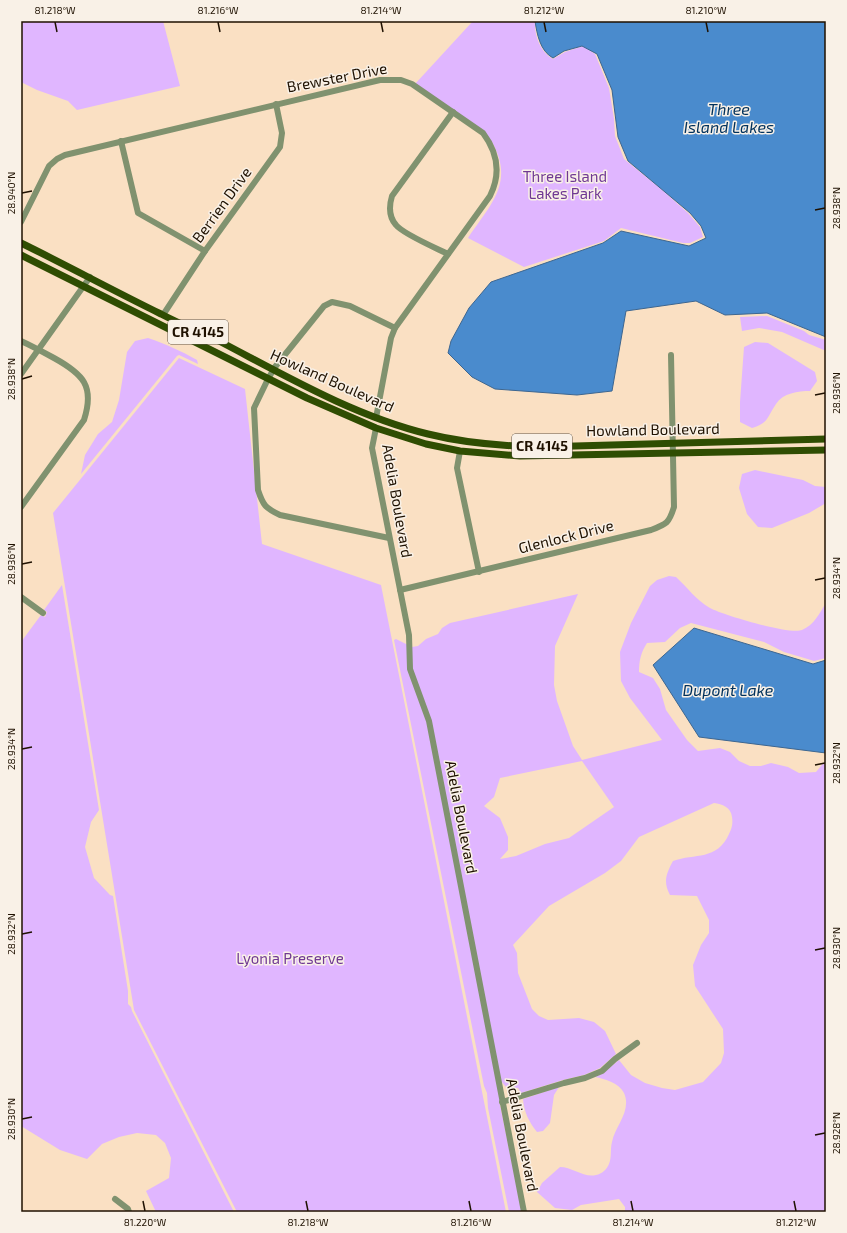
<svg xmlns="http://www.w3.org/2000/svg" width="847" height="1233" viewBox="0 0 847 1233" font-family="'Exo 2',sans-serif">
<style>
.green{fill:#e0b6ff;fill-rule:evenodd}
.water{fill:#4a8bcd;stroke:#3d6690}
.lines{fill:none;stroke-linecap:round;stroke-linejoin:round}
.minor{stroke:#80926f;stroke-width:6}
.major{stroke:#2f4d02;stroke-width:7}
.ticks{fill:none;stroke:#1f1101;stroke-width:1.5}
.labels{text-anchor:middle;stroke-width:3;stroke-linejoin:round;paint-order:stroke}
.shield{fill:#f9f1e7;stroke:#605446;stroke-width:1}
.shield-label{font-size:14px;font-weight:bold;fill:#1f1101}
.street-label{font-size:15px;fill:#1f1101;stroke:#f9f1e7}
.park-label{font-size:15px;fill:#703893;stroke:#f9f1e7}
.water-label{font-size:16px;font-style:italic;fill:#00315c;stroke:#f9f1e7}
.neatline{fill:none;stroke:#1f1101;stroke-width:1.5}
.ticks-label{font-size:10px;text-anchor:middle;fill:#1f1101}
</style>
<rect width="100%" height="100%" fill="#fae0c3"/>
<g class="green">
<polygon points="21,21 163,21 180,86 77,110 68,101 37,90 21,82"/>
<path d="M473 21H535C534 35 540 52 553 59L565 52 583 46 595 54 609 88 614 119 615 136 624 159 661 189 688 213 700 227 703 237 690 243H683L621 228 604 241 524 267 468 238C490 205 515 183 492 142L415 84Z"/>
<polygon points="767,316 804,331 809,335 826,340 826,351 782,332 759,328 742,331 740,317"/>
<path d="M148 338C166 344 181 351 197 360L198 364 179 355 177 356 81 474 85 455 98 434 112 422 119 400 127 352 135 341Z"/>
<path d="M755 342 768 343 815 372 817 381 810 391C798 391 783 393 776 404 767 417 769 423 752 428L740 422V402L744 347Z"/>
<polygon points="179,358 245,389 262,544 381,585 506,1212 237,1212 134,1010 53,513"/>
<polygon points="755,470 803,480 815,486 826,487 826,503 809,513 772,528 758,527 747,514 739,488 742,474"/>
<path d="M669 576 676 577C687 587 697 601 710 608 723 615 790 635 802 630 814 625 819 614 826 603V658L814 661 811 660 784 652 764 642 691 623 680 628 665 642 647 643C641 652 639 661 639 672L653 678 660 689 666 710 687 740 698 751 720 748 730 752 739 761 750 766H761L771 763 788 767 799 773 816 772 826 760V1212H625V1207L619 1199 581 1205 572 1210 555 1208 537 1192 542 1183 560 1167C572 1167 584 1178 596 1175 602 1174 607 1169 609 1164 612 1157 610 1149 612 1142 615 1126 632 1111 624 1093 619 1083 605 1079 595 1077L603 1073 619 1060 631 1075 645 1083 662 1088 675 1090 703 1082 721 1063 724 1053 723 1029 695 986 693 965 701 945 709 933V920L697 896 670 895C663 882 666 874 673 861 695 853 717 861 729 834 732 828 733 824 732 817 731 807 722 804 714 803L639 837 621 861 605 873 549 906 513 945 517 953 518 973 532 1009 539 1016 548 1020 579 1018 594 1022 605 1031 616 1054 600 1068 584 1075 563 1080 521 1093 518 1088 506 1087 501 1081 504 1099 499 1100 522 1212H509L488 1108 487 1093 484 1086 394 640 396 639 412 647 418 646 426 639 438 634 442 628 450 623 578 594 555 646 554 685 557 701 573 746 582 760 662 740 630 698 621 681 620 652 631 623 650 586 657 580ZM582 761 614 807 569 838 545 844 516 856 500 859 508 850V837L500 818 484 806 494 797 500 778Z"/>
<polygon points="62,585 99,810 91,822 85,847 94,878 110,895 113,896 128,991 128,1004 131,1007 132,1011 234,1212 156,1212 146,1191 169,1178 171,1158 165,1143 156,1135 137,1133 119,1137 102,1144 87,1159 60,1150 21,1126 21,642 41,615 45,617 47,612 44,610"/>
<path d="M559 1087 554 1095 550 1123 543 1131 537 1132C529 1122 524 1112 523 1099Z"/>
</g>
<g class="water">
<path d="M535 21H826V337L767 313 725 315 696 301 626 311 612 391 577 395 495 389 472 377 448 353 451 341 469 308 491 282 603 243 621 231 689 246 706 238 701 226 690 213 628 161 618 137 612 90 597 54 582 46 564 51 553 58C540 51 537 34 535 21Z"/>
<polygon points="694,628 813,664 826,660 826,753 699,737 653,665"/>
</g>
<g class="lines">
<g class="minor">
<polyline points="121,141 138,213 205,251"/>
<path d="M21 222 49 166 57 159 65 155 380 80H401L412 84 483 133C498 153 501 174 490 196L395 328 391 338 376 418"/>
<path d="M448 254C436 248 403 234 396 225 389 217 389 206 392 196L453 112"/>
<polyline points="163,315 205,251 280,147 282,133 276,104"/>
<path d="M21 341C32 346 43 352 54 358 83 374 95 386 84 420L21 507"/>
<polyline points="21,374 90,277"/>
<polyline points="376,428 372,448 409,635 410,669 429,721 524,1212"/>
<polyline points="460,451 457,468 479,572"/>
<path d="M389 538 280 515C265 508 263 505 258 490L254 408 268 379 275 367 324 306 332 302 350 306 395 328"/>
<path d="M400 590 651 530C667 524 669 523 674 507L671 355"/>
<polyline points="21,597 43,613"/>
<polyline points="502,1102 564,1083 585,1078 602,1071 615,1059 637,1043"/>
<polyline points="115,1199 128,1209 129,1212"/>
</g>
<g class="major">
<path d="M21 243C68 266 114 291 161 314 180 324 200 332 219 341 286 376 354 416 428 434 464 443 502 446 539 447L826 439"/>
<polyline points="21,255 307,398 376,428 426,444 460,451 520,456 826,450"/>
</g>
</g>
<path class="ticks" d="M55 22 57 32M218 22 220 32M381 22 383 32M544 22 546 32M706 22 708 32M22 193 32 191M815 210 825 208M22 379 32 376M815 395 825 393M22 564 32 562M815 580 825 578M22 749 32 747M815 765 825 763M22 934 32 932M815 950 825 948M22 1119 32 1117M815 1135 825 1133M143 1201 145 1211M306 1201 308 1211M469 1201 471 1211M631 1201 633 1211M794 1201 796 1211"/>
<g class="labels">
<g class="shield">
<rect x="168" y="320" width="60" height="24" rx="3"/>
<rect x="512" y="434" width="60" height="24" rx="3"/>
</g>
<g class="shield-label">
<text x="198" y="337">CR 4145</text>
<text x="542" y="451">CR 4145</text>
</g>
<g class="street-label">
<text transform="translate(337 78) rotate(-11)" y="5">Brewster Drive</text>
<text transform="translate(222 205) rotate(-54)" y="5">Berrien Drive</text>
<text transform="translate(332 381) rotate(24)" y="5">Howland Boulevard</text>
<text transform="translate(653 430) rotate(-1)" y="5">Howland Boulevard</text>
<text transform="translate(397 501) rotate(80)" y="5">Adelia Boulevard</text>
<text transform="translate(566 537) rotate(-14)" y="5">Glenlock Drive</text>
<text transform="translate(461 817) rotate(79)" y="5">Adelia Boulevard</text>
<text transform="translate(522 1135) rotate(79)" y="5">Adelia Boulevard</text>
</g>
<g class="park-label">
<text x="565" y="182">Three Island<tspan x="565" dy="17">Lakes Park</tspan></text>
<text x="290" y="964">Lyonia Preserve</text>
</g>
<g class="water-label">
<text x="729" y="115">Three<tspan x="729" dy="18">Island Lakes</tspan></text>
<text x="728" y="696">Dupont Lake</text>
</g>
</g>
<rect width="847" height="1233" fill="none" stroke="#f9f1e7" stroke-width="44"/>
<rect x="22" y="22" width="803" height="1189" class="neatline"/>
<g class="ticks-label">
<text x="55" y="14">81.218°W</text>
<text x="218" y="14">81.216°W</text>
<text x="381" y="14">81.214°W</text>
<text x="544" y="14">81.212°W</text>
<text x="706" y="14">81.210°W</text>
<text transform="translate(11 193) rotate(-90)" y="4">28.940°N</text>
<text transform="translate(836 208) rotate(-90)" y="4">28.938°N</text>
<text transform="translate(11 379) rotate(-90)" y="4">28.938°N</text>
<text transform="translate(836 393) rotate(-90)" y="4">28.936°N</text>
<text transform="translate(11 564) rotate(-90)" y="4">28.936°N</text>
<text transform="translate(836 578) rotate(-90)" y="4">28.934°N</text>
<text transform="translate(11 749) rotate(-90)" y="4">28.934°N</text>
<text transform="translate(836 763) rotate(-90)" y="4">28.932°N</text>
<text transform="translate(11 934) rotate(-90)" y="4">28.932°N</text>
<text transform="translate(836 948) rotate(-90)" y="4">28.930°N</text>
<text transform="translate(11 1119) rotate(-90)" y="4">28.930°N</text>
<text transform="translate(836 1133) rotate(-90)" y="4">28.928°N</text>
<text x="145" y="1226">81.220°W</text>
<text x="308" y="1226">81.218°W</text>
<text x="471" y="1226">81.216°W</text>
<text x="633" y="1226">81.214°W</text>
<text x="796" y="1226">81.212°W</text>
</g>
</svg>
